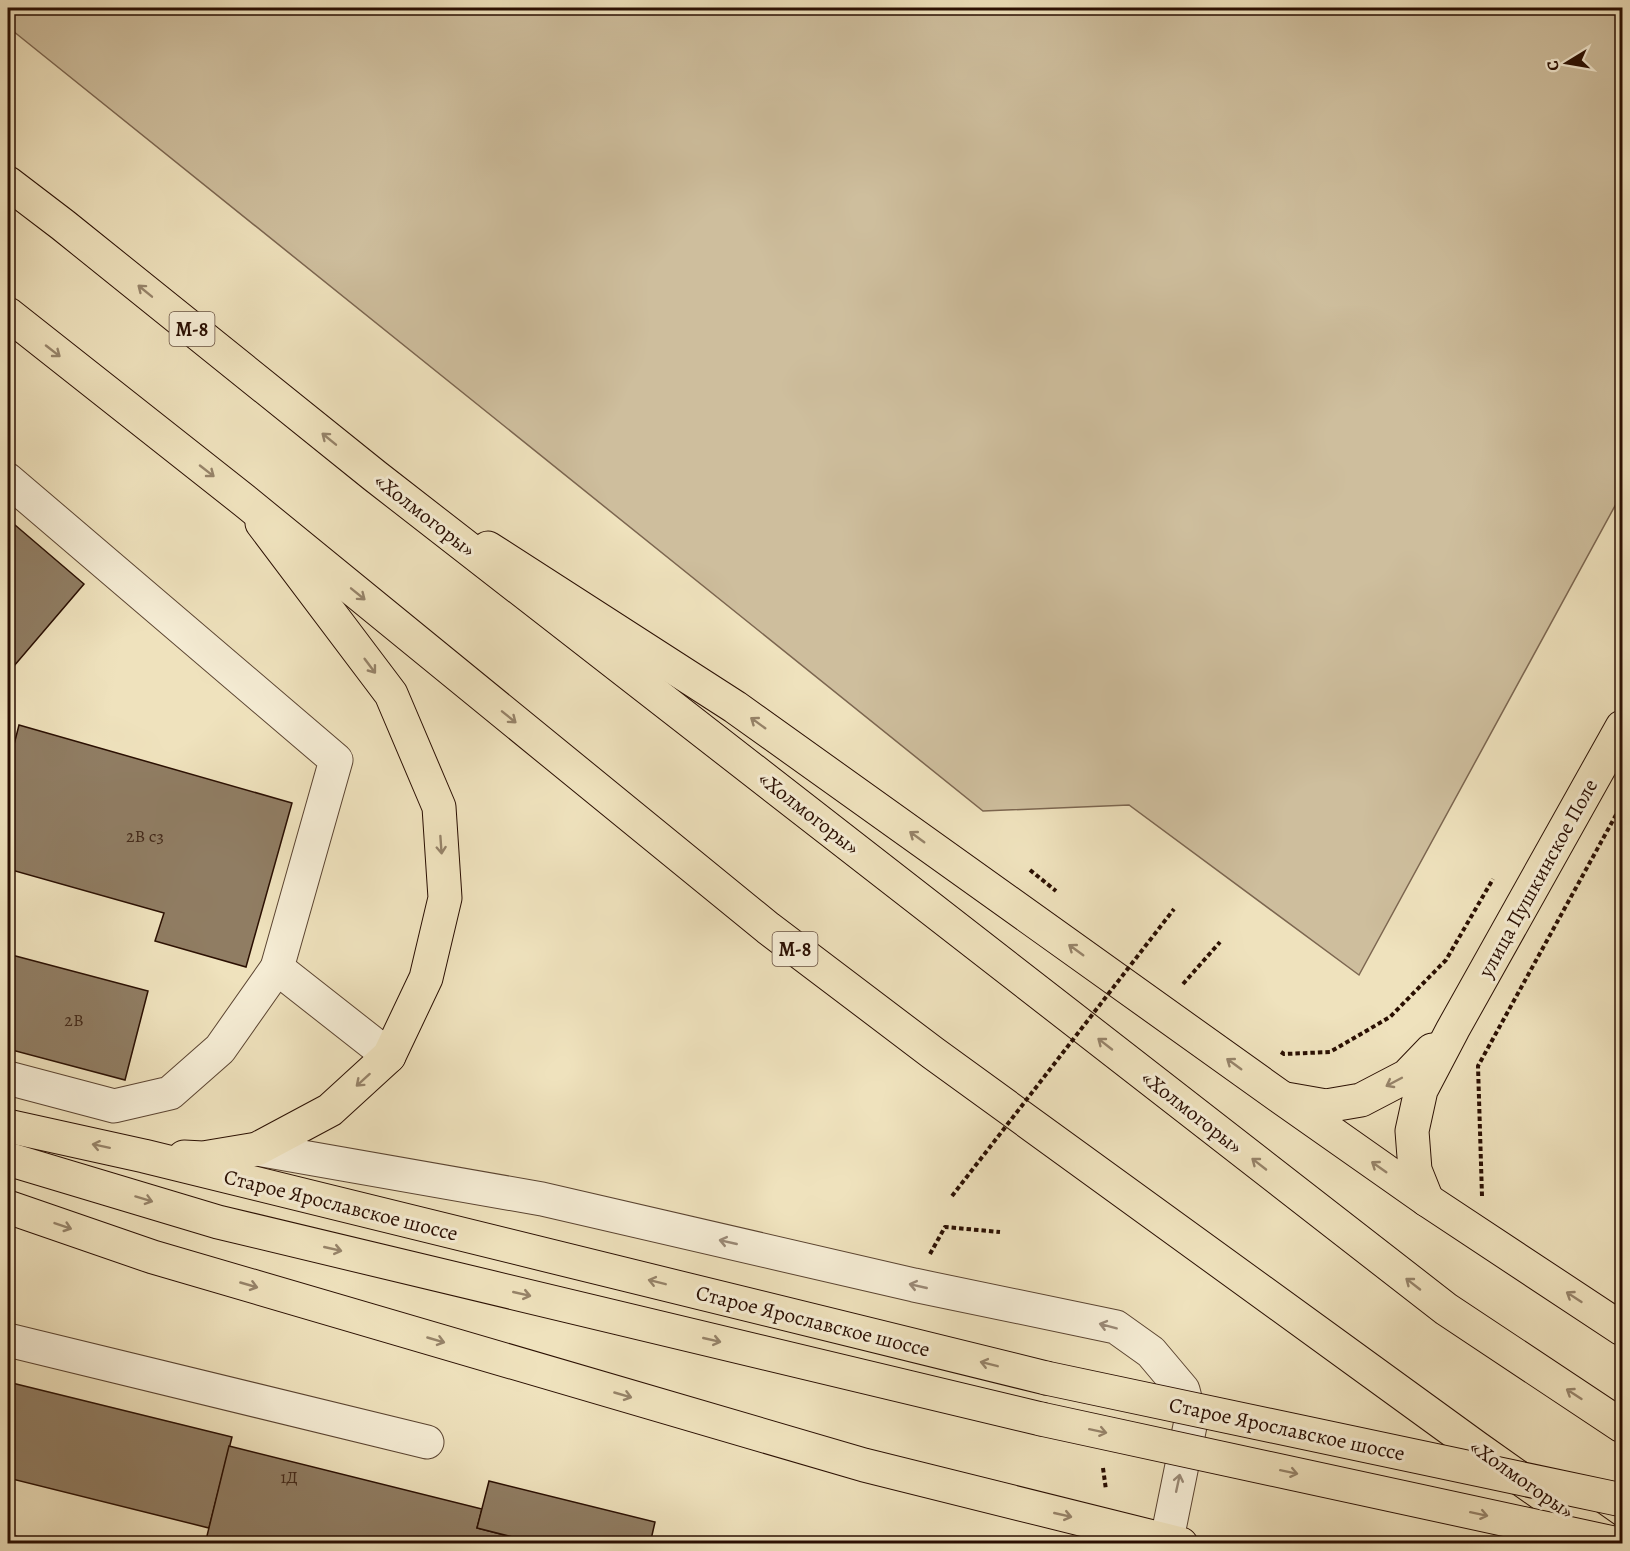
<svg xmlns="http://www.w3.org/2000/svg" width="1630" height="1551" viewBox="0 0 1630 1551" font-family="Alegreya,serif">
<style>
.green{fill:#cebe9d;stroke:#7c6650;stroke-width:1.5}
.building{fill:#907d63;stroke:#2a0f02;stroke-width:1.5}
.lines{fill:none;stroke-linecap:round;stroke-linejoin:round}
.minor-casing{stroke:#5b4431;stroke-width:35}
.major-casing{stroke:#2a0f02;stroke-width:35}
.highway-casing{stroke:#2a0f02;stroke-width:35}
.path{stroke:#2a0f02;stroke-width:4;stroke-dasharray:4.5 3;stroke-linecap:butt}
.minor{stroke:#f5ecd4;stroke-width:33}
.major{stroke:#efe2bd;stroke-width:33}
.highway{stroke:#efe2bd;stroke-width:33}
.major-bridge-casing{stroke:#2a0f02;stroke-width:35;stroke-linecap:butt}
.path-bridge{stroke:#2a0f02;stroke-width:4;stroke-dasharray:4.5 3;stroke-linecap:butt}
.major-bridge{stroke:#efe2bd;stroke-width:33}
.oneway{stroke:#968369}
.oneway2{stroke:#9a8976}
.labels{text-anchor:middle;stroke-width:6;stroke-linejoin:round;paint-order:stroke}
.number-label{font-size:18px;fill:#442a1a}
.shield{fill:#f5ecd4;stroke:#675141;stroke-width:1.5}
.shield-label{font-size:20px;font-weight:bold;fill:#2a0f02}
.street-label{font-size:21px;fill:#2a0f02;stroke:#f5ecd4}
</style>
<rect width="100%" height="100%" fill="#efe2bd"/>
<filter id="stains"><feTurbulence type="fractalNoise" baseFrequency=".00333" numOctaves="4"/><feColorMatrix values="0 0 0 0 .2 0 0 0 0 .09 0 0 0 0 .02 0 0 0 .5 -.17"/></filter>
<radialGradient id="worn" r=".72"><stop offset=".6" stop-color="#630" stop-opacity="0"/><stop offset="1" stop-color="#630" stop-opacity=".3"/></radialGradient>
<polygon class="green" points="8,8 1622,8 1622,493 1359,975 1129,805 983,811 8,27"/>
<g class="building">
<polygon points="8,519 84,584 8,673"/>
<polygon points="19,725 292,803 246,967 155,941 164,913 8,869 8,768"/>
<polygon points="8,954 148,991 125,1080 8,1049"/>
<polygon points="8,1382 232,1437 209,1528 8,1478"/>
<polygon points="229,1446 482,1509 477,1528 540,1544 205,1544"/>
<polygon points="489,1481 655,1522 650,1544 540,1544 477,1528"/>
<polygon points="8,1534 43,1544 8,1544"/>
</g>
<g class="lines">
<g class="minor-casing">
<g id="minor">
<polyline points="8,480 336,760 277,968 389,1056"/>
<polyline points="8,1078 114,1106 170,1093 220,1049 277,968"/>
<polyline points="257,1149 542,1199 914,1285 1116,1327 1151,1352 1183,1390 1191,1421 1166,1544"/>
<polyline points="8,1340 427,1442"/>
</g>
</g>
<g class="major-casing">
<g id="major">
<polyline points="488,548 735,707 1282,1098 1427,1200 1622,1329"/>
<polyline points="1286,1099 1326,1106 1361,1100 1407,1076 1432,1050"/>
<polyline points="8,1126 144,1156 1046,1378"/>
<polyline points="184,1157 203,1158 257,1149 330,1110 389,1056 426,978 445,898 439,807 391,694 262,523"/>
<polyline points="8,1159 218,1222 1041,1419"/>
<polyline points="1427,1200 1415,1170 1412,1131 1421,1090 1453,1029 1622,727"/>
<polyline points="8,1207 153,1257 864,1465 1181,1544"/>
</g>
</g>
<g class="highway-casing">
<g id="highway">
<polyline points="8,183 63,225 375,476 1446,1309 1622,1426"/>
<polyline points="8,314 246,502 768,928 933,1053 1477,1448 1613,1544"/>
</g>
</g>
<g class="path">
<polyline points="1030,870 1056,891"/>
<polyline points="1183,984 1220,942"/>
<polyline points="1281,1052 1284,1054 1330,1052 1390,1017 1446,960 1493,879"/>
<polyline points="1482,1196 1478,1066 1622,804"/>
<polyline points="930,1254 945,1227 1000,1232"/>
<polyline points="1103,1468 1106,1490"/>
</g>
<use href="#minor" class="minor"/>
<use href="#major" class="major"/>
<use href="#highway" class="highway"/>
<g class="major-bridge-casing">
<g id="major-bridge">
<polyline points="1046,1378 1622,1500"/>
<polyline points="1041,1419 1618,1544"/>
</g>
</g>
<polyline class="path-bridge" points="952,1196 1174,909"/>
<use href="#major-bridge" class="major-bridge"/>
</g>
<defs><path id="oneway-shaft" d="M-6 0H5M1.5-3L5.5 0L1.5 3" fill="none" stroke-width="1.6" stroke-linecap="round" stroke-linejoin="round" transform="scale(1.5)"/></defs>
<g class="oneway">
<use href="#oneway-shaft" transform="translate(145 291) rotate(-141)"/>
<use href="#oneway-shaft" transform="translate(53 351) rotate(38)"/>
<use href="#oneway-shaft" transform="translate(329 439) rotate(-141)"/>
<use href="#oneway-shaft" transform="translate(207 471) rotate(38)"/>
<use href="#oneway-shaft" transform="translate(358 594) rotate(39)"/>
<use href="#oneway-shaft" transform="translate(370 666) rotate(53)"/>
<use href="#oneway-shaft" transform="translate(509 717) rotate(39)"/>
<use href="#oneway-shaft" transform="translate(758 723) rotate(-144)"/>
<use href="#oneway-shaft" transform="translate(917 837) rotate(-144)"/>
<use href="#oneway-shaft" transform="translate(441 845) rotate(86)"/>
<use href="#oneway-shaft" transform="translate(1076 950) rotate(-144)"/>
<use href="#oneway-shaft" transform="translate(1105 1044) rotate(-142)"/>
<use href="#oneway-shaft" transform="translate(1234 1064) rotate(-144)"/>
<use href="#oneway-shaft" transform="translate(363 1080) rotate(138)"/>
<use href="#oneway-shaft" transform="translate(1394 1082) rotate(152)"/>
<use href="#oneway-shaft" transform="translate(101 1146) rotate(-168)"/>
<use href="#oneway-shaft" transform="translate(1259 1164) rotate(-142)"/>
<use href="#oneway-shaft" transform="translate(1379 1167) rotate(-145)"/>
<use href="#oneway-shaft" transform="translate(144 1199) rotate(17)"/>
<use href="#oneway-shaft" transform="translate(63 1226) rotate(19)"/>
<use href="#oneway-shaft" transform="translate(333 1249) rotate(13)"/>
<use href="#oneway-shaft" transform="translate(657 1282) rotate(-166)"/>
<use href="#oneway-shaft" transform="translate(1413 1284) rotate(-142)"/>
<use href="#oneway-shaft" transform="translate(249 1285) rotate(16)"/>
<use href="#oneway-shaft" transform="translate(522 1294) rotate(13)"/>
<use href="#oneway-shaft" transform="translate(1574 1297) rotate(-147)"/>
<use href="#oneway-shaft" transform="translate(436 1340) rotate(16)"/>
<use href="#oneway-shaft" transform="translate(712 1340) rotate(13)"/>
<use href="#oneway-shaft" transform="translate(989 1364) rotate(-166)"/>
<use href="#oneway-shaft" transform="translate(1574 1394) rotate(-147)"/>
<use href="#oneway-shaft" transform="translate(623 1395) rotate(16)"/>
<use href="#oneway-shaft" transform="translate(1098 1431) rotate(12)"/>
<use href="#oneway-shaft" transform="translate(1289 1472) rotate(12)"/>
<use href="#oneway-shaft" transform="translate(1479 1514) rotate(12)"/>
<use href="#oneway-shaft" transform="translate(1063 1515) rotate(13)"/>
</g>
<g class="oneway2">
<use href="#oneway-shaft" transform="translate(728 1242) rotate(-167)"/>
<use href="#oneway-shaft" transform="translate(918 1286) rotate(-167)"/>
<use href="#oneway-shaft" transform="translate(1108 1326) rotate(-165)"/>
<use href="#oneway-shaft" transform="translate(1178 1483) rotate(-78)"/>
</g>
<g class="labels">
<g class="number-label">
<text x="145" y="842">2В с3</text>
<text x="74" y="1026">2В</text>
<text x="289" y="1483">1Д</text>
</g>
<g class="shield">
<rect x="169.5" y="312" width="45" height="34" rx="4.5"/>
<rect x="772.5" y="932" width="45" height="34" rx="4.5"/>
</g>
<g class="shield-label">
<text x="192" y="336">М-8</text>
<text x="795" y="956">М-8</text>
</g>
<g class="street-label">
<text transform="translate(425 515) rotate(38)" y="7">«Холмогоры»</text>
<text transform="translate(809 813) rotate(38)" y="7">«Холмогоры»</text>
<text transform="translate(1538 878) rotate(-61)" y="7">улица Пушкинское Поле</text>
<text transform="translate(1192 1112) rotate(38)" y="7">«Холмогоры»</text>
<text transform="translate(341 1205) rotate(14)" y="7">Старое Ярославское шоссе</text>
<text transform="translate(813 1321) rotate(14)" y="7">Старое Ярославское шоссе</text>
<text transform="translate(1287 1429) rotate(12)" y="7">Старое Ярославское шоссе</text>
<text transform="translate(1522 1479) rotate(35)" y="7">«Холмогоры»</text>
</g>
</g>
<rect width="1630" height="1551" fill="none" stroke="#efe2bd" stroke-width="30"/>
<rect x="9" y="9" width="1612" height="1533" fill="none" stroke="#2a0f02" stroke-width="3"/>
<rect x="15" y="15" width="1600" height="1521" fill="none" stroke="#2a0f02" stroke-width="1.5"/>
<g transform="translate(1567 63) rotate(259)" stroke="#f5ecd4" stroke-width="4.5" paint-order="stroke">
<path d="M0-4.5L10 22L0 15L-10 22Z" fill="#2a0f02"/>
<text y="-9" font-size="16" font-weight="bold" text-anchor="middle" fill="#2a0f02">С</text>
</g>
<rect width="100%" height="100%" filter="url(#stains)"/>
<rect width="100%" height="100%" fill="url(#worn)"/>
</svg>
